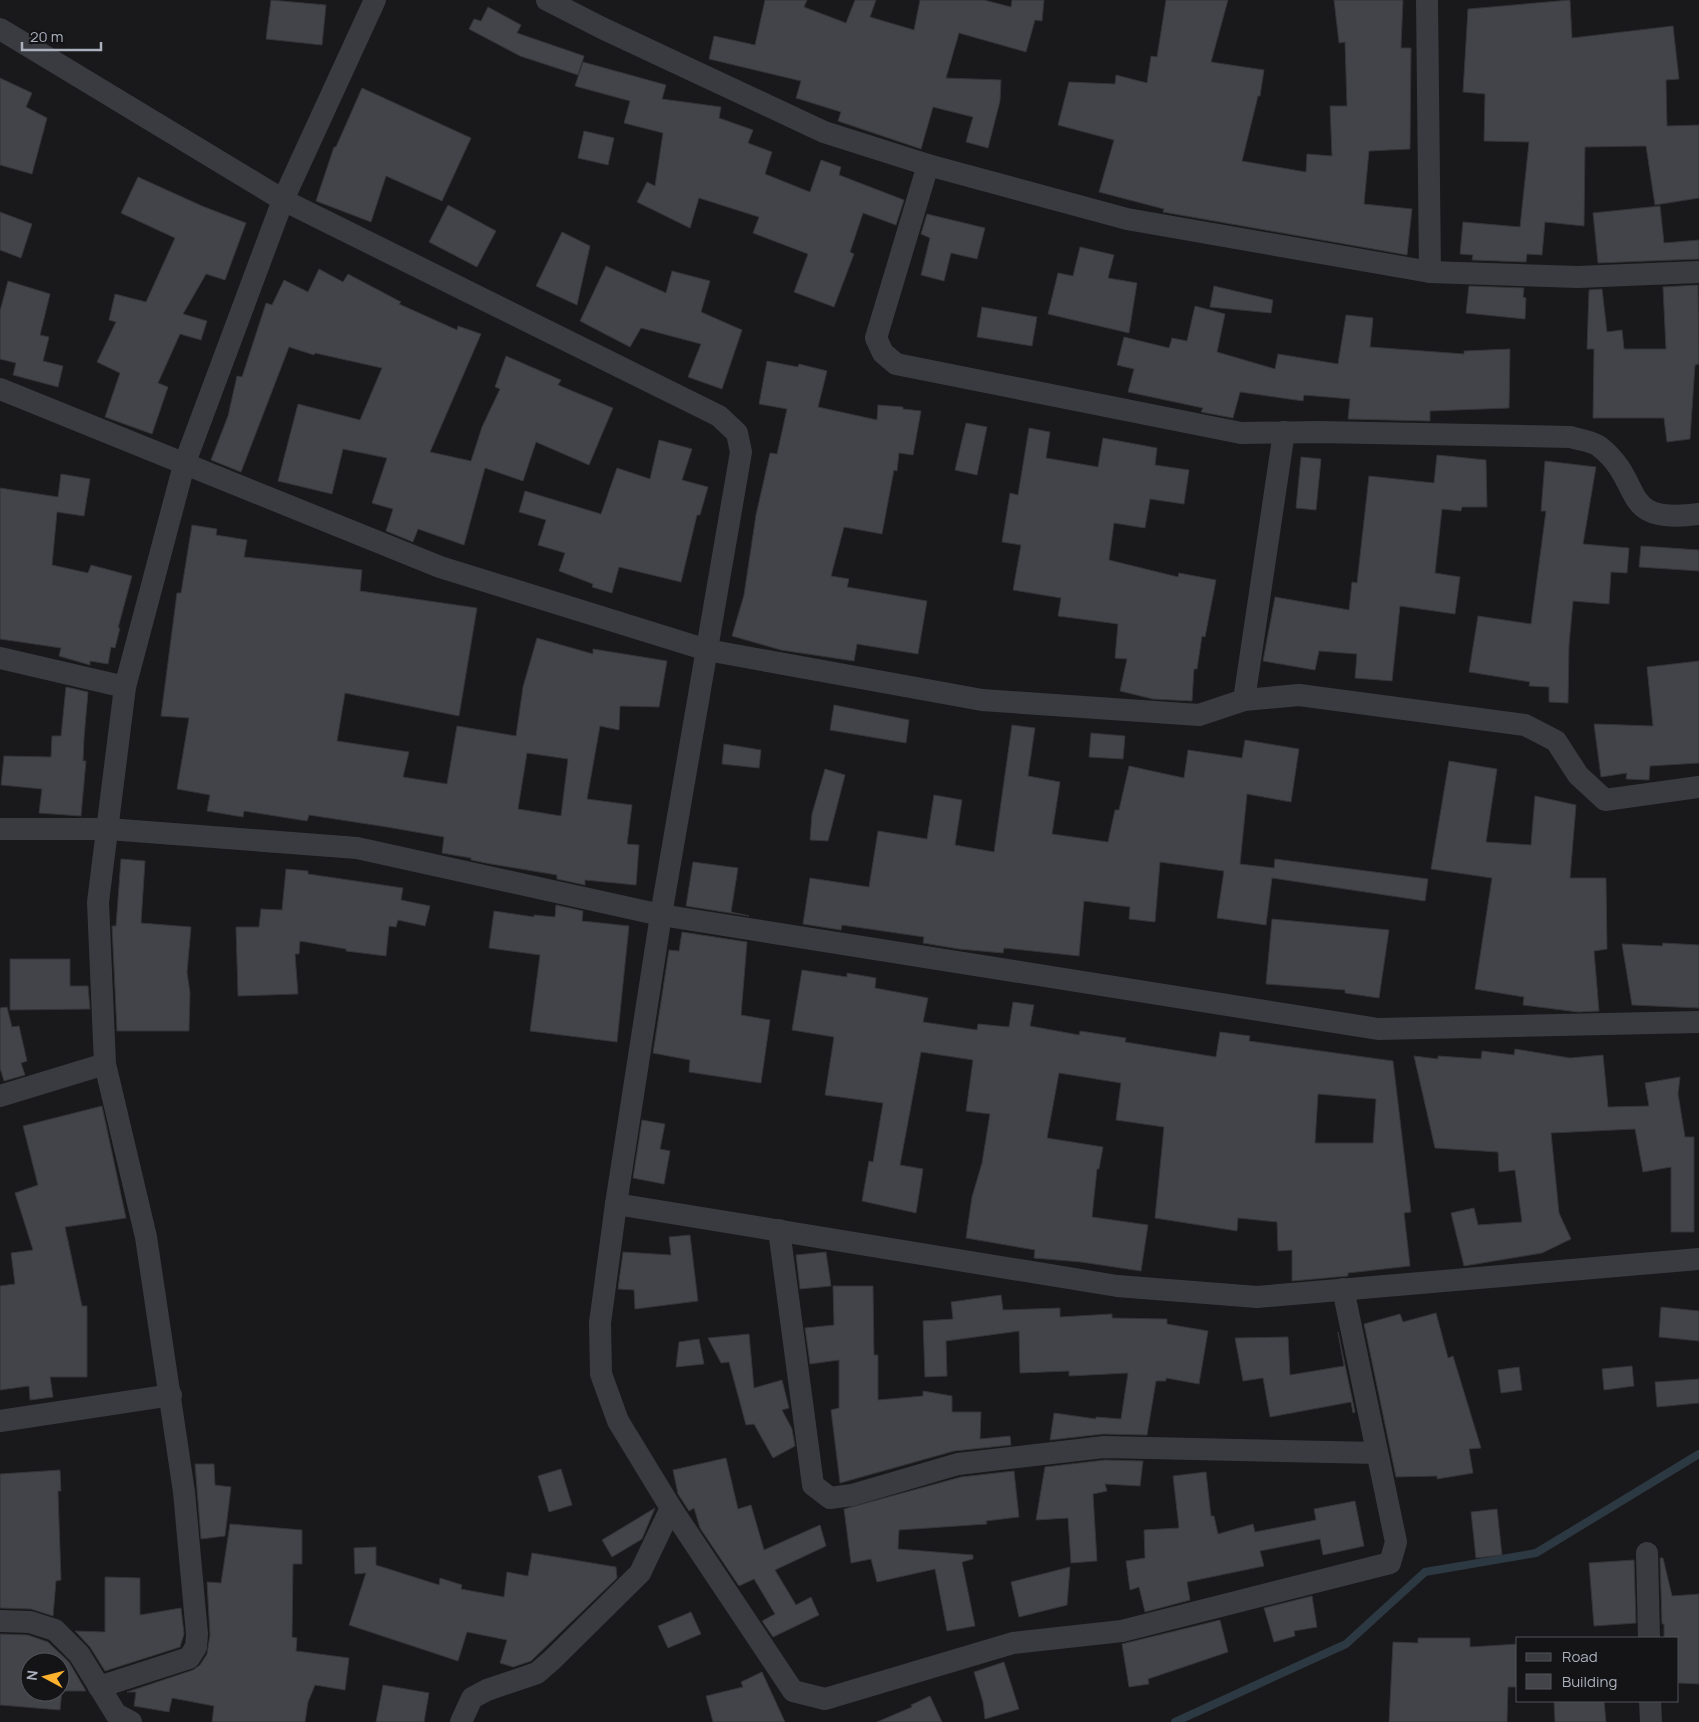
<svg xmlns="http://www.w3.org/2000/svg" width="1699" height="1722" viewBox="0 0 1699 1722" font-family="Manrope,sans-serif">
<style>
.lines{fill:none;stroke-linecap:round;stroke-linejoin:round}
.stream{stroke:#2d3942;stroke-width:8}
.building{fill:#434449;stroke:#333338;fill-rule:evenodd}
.street{stroke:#3a3b41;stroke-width:22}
</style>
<rect width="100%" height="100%" fill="#19191c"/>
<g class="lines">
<polyline class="stream" points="1175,1722 1346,1644 1425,1572 1536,1553 1699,1454"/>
</g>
<g class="building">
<polygon points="271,0 326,5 322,45 266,39"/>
<polygon points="765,0 807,0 804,7 846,23 855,0 876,0 870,17 914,30 920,0 984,0 1011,7 1012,0 1044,0 1042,21 1035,20 1026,52 959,33 946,78 1001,80 1000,101 988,148 966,142 973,117 933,107 921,149 838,121 841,112 796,98 801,81 709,59 714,36 755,45"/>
<polygon points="1166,0 1228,0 1211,62 1264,70 1260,96 1258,96 1242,161 1306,172 1307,154 1332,156 1330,106 1347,106 1345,42 1339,43 1334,0 1403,0 1401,48 1411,48 1410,149 1369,151 1364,204 1412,209 1407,255 1163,212 1164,209 1099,192 1114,140 1058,125 1069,82 1115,84 1116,75 1147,83 1151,56 1157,57"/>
<polygon points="1570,0 1572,38 1673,26 1679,79 1666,80 1667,126 1699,125 1699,198 1655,205 1646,146 1585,147 1584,226 1545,222 1542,255 1527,254 1526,262 1472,260 1473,255 1460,254 1463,222 1520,227 1529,142 1484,141 1485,94 1463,92 1468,9"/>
<polygon points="488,7 521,25 517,33 584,56 578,75 520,56 469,29 474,19 481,21"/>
<polygon points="583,62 666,85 662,99 721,107 719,118 753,130 748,143 772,152 765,174 810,192 821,160 841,167 839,175 904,200 896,225 863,213 850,252 854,254 834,307 794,292 808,254 753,233 759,217 699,198 690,228 637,202 647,182 655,186 663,133 624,123 630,101 575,86"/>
<polygon points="0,78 32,93 26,107 47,118 32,174 0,165"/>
<polygon points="362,88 471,138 442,201 386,176 371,222 316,201 334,147 336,147"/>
<polygon points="584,131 614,138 608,165 578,158"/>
<polygon points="138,177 202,206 246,223 225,280 206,274 183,314 207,321 201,340 180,334 158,383 168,387 152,434 105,417 120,373 97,362 116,322 109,320 115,294 146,302 175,238 121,213"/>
<polygon points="448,205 496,231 477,267 429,242"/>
<polygon points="1660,206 1664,243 1699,240 1699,259 1598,263 1593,213"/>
<polygon points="0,212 32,224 21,258 0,250"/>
<polygon points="927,214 985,228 977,259 951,253 944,281 921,275 930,238 921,234"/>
<polygon points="562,232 590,246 577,305 536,286"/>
<polygon points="1080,247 1114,255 1108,278 1137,283 1129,333 1048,314 1058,273 1073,276"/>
<polygon points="606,266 666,293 672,271 710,281 701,312 742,330 722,389 688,377 701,344 641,328 630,347 580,321"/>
<polygon points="319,269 343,282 348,274 401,302 399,304 457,330 458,326 481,334 430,452 471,461 482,427 500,389 495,387 506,356 561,380 558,385 613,408 589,465 536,442 523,481 485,468 464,545 418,529 413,542 386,531 393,509 372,503 387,458 343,449 332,494 278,481 298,404 360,420 382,368 315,353 314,355 289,347 241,472 211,460 228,416 237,376 242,377 266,303 272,305 284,280 308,292"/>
<polygon points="8,281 50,294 40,335 49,337 43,361 63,366 58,387 13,375 16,363 0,359 0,311"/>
<polygon points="1698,285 1699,364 1695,365 1690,439 1667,442 1664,418 1593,418 1594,349 1587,349 1589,290 1602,289 1607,332 1622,330 1624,349 1666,349 1663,287"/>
<polygon points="1214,286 1273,300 1271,313 1210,307"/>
<polygon points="1469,286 1524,288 1523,297 1526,298 1525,319 1466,313"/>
<polygon points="1195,306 1225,314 1217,352 1275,369 1278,354 1338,364 1346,315 1373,318 1370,347 1464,354 1464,351 1510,349 1509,408 1430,411 1430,421 1348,419 1350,399 1304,395 1303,401 1240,392 1233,418 1201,412 1203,408 1128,392 1134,369 1117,365 1124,337 1169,348 1172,338 1187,341"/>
<polygon points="982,307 1037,317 1032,346 977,337"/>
<polygon points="767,361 798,367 799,364 827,371 818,407 877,420 878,405 903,407 903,409 921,411 913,455 899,453 897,471 894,470 882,534 844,527 831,576 849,579 847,587 927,601 918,654 857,644 854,661 781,650 732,636 744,595 756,515 770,453 777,454 787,409 759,404"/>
<polygon points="966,423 987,427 977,475 955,470"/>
<polygon points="1029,428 1050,432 1046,458 1098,467 1103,438 1157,448 1155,465 1189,470 1184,504 1150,499 1145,528 1114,523 1109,560 1178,577 1179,573 1216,580 1205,637 1202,636 1197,669 1194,669 1192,701 1153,699 1120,691 1127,659 1115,658 1118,624 1058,616 1061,598 1013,590 1021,545 1002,542 1010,493 1018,495"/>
<polygon points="659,440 692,449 682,480 708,487 700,515 697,515 681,582 619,567 612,593 592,587 593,584 559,571 565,553 538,545 546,520 519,512 525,491 601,514 617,468 650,479"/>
<polygon points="1437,455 1486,460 1487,507 1462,507 1461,511 1442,509 1435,573 1460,577 1455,614 1400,606 1392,681 1355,678 1357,654 1319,651 1315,670 1263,661 1275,597 1349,610 1352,582 1357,583 1369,476 1434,483"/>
<polygon points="1301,457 1321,459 1316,510 1296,508"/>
<polygon points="1545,461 1596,467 1583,544 1629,548 1627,573 1611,572 1609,604 1573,601 1569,645 1568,703 1549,702 1549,687 1529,686 1530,682 1469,672 1478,616 1531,624 1546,511 1541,511"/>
<polygon points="61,474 90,479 84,516 57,512 52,565 88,573 91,565 132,576 118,628 120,628 115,648 111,647 108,664 90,661 90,665 59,656 61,648 0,639 0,488 58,497"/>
<path d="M192 525 217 529 216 535 247 540 244 557 362 570 360 591 477 608 459 716 345 693 337 741 409 752 403 777 447 784 457 726 516 736 523 687 537 638 593 654V649L667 661 659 707 620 706 619 730 600 726 587 799 632 805 627 844 639 845 636 885 585 880V885L557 879V875L491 864 471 860V858L442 853 444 837 387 827 309 815 307 821 244 811 243 817 207 811 210 795 177 789 189 718 161 716 177 593H181ZM527 753 568 759 561 816 518 809Z"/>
<polygon points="1641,546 1699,550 1699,571 1639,567"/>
<polygon points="1699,661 1699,763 1650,766 1649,780 1626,779 1627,773 1601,777 1594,724 1653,726 1647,667"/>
<polygon points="66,687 88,692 84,738 83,761 86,761 81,816 39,813 42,789 1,785 4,756 51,757 52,736 61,736"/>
<polygon points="834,705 909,720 906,743 830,730"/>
<polygon points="1012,725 1035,728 1028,776 1060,782 1052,834 1108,842 1115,810 1119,810 1129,766 1184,778 1188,750 1242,758 1245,740 1299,749 1291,802 1247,794 1240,864 1274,868 1275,859 1428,879 1425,901 1272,878 1266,925 1217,918 1224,871 1160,862 1155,922 1129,919 1130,907 1084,901 1079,956 1004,948 1003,953 959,949 923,943 924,937 842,925 841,930 803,924 810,878 869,887 878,831 927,839 934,795 962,800 955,845 994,852"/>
<polygon points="1091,733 1125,736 1123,759 1089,757"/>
<polygon points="724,744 761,750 759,768 722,764"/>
<polygon points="1449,761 1497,769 1486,842 1531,845 1535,796 1576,805 1570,878 1606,878 1607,949 1594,951 1599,1011 1578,1012 1523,1005 1524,997 1475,989 1492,878 1431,869"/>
<polygon points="825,769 845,775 828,841 810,840 812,814"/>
<polygon points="121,859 145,861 141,923 191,927 187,972 190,993 189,1031 117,1031 112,926 116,926"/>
<polygon points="693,862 738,868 731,912 749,916 686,906"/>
<polygon points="286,869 308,871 308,874 403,888 401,900 430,906 425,926 398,920 396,927 389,926 386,956 346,951 346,949 300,941 299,954 295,954 298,994 238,996 236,927 259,927 261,909 282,910"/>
<polygon points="556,905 583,911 582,921 629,926 617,1042 530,1031 540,955 489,948 494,911 534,917 534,915 555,917"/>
<polygon points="1272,919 1389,930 1379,998 1345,993 1345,990 1266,984"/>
<polygon points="682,932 747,942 741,1015 770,1020 761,1083 689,1072 690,1060 653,1053 669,950 679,951"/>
<polygon points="1663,943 1699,945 1699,1008 1632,1005 1622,944 1662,946"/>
<polygon points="10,959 70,959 70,986 88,986 90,1009 10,1010"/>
<path d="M802 970 847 977V973L876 978 875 988 928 998 923 1022 977 1030 978 1024 1009 1027 1013 1002 1034 1005 1030 1026 1079 1035 1080 1031 1126 1038 1125 1042 1216 1057 1220 1032 1250 1036 1249 1041 1393 1061 1411 1212 1404 1213 1410 1266 1348 1273V1276L1292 1281V1250L1278 1251 1277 1222 1238 1218 1237 1231 1155 1218 1164 1127 1116 1120 1121 1083 1059 1073 1047 1138 1103 1147 1099 1169H1097L1092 1217 1148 1225 1141 1271 1081 1262 1034 1258 1035 1250 966 1238 972 1197 982 1163 990 1114 966 1111 973 1060 921 1052 900 1165 923 1169 916 1213 862 1201 869 1161 873 1162 883 1103 825 1095 834 1037 792 1030ZM1318 1094 1376 1099 1373 1143H1315Z"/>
<polygon points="7,1007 12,1027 19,1026 27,1061 21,1063 25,1075 4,1081 0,1068 0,1008"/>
<polygon points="1515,1049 1570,1058 1603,1055 1608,1107 1649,1106 1645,1083 1680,1077 1678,1094 1685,1137 1694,1137 1694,1232 1671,1232 1671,1167 1643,1172 1635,1129 1551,1133 1559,1213 1571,1239 1542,1253 1464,1266 1451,1213 1474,1208 1478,1225 1522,1222 1515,1170 1499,1172 1498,1152 1435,1148 1414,1056 1438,1059 1438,1056 1481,1059 1482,1051 1514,1055"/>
<polygon points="102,1106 126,1218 65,1227 82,1306 87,1306 87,1377 50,1377 53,1397 30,1400 29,1386 0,1390 0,1286 15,1284 11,1253 33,1250 15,1193 38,1185 23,1126"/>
<polygon points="642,1120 665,1124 660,1149 670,1151 664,1184 633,1178"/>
<polygon points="690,1235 698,1301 635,1309 634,1290 618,1289 623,1252 671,1255 669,1237"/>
<polygon points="826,1252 831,1286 800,1289 796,1255"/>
<polygon points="833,1286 873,1286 874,1355 878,1355 878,1400 923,1396 923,1391 952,1396 952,1412 981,1412 980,1439 1010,1436 1011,1445 954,1451 840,1483 831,1410 839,1408 839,1360 810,1364 805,1328 834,1325"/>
<polygon points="1001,1295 1003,1310 1060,1308 1060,1317 1112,1314 1112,1318 1167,1319 1167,1324 1208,1331 1199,1384 1166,1378 1166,1381 1156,1381 1147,1435 1103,1434 1050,1440 1054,1413 1096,1419 1096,1417 1121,1419 1128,1373 1069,1376 1069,1371 1020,1373 1019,1331 946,1341 947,1376 925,1377 923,1321 953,1319 951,1302"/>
<polygon points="1661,1307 1699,1311 1699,1341 1659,1337"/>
<polygon points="1436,1313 1448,1358 1453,1356 1481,1448 1469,1449 1473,1473 1437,1479 1437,1476 1396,1477 1364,1324 1400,1314 1403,1322"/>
<polygon points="1338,1332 1355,1412 1353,1413 1351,1402 1270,1417 1263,1378 1243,1381 1235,1338 1288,1337 1290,1375 1344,1366"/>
<polygon points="749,1334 754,1388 782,1380 789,1408 782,1410 792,1429 795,1446 773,1458 754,1424 746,1425 729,1362 721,1363 708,1338"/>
<polygon points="699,1339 704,1364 676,1367 679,1342"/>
<polygon points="1632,1366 1634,1386 1604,1390 1602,1369"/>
<polygon points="1519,1367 1522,1390 1501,1393 1498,1370"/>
<polygon points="1699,1379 1699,1403 1657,1407 1655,1382"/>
<polygon points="726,1458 738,1509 751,1505 764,1550 820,1525 826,1546 775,1570 796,1605 811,1597 819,1615 773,1637 762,1621 775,1614 754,1579 739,1586 700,1528 694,1508 689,1511 678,1494 673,1470"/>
<polygon points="1105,1460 1143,1461 1140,1486 1105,1484 1107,1491 1093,1494 1097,1561 1071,1563 1068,1518 1036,1520 1045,1467"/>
<polygon points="195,1464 214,1464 215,1485 231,1487 225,1536 201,1539"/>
<polygon points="561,1469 572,1505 549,1512 538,1476"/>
<polygon points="60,1470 61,1491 58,1491 61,1580 56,1581 53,1616 31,1609 0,1608 0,1474"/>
<polygon points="1014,1471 1019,1517 986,1521 987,1524 899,1530 898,1549 973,1555 973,1559 962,1562 975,1626 947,1631 935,1569 877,1582 871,1559 851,1563 844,1509 961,1477"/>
<polygon points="1206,1472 1211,1516 1214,1516 1218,1534 1253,1524 1255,1532 1316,1520 1314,1509 1355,1501 1364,1546 1323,1555 1320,1539 1260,1551 1264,1566 1187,1582 1190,1600 1145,1612 1139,1587 1130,1590 1126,1561 1145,1558 1144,1530 1179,1528 1173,1476"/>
<polygon points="655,1508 642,1539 612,1557 602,1540"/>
<polygon points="1497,1509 1502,1555 1476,1558 1471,1512"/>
<polygon points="230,1524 302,1530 302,1564 293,1564 292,1637 297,1638 296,1651 349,1658 345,1690 315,1685 308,1702 305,1722 212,1722 214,1706 172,1698 169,1712 134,1706 136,1692 127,1692 193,1670 200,1665 207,1654 210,1635 207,1582 221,1583"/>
<polygon points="376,1547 376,1565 439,1585 440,1578 462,1585 461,1589 504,1597 507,1572 528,1576 532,1553 616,1567 617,1578 531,1661 513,1667 500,1663 507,1640 467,1632 458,1661 349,1625 366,1573 355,1574 354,1548"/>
<polygon points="1660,1558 1663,1558 1672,1596 1699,1594 1699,1684 1678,1683 1678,1638 1664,1638 1664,1624 1662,1624"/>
<polygon points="1634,1560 1636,1623 1594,1626 1589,1563"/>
<polygon points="1070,1567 1067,1605 1019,1617 1011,1582"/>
<polygon points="105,1577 140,1578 140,1615 181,1608 184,1634 180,1647 105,1671 90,1647 75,1631 105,1632"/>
<polygon points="1312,1596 1317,1627 1294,1631 1295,1636 1274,1642 1264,1608"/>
<polygon points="691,1612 701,1634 668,1648 658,1626"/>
<polygon points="1220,1620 1228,1652 1148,1679 1149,1684 1129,1687 1122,1644"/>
<path d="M0 1634 28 1635 48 1642 69 1662 86 1691H62L60 1710 0 1705ZM30 1662H60V1692H30Z"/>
<polygon points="1418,1638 1470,1638 1470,1647 1518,1644 1518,1687 1508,1687 1507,1722 1389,1722 1393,1642 1418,1643"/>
<polygon points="1004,1662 1019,1709 985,1719 983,1702 974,1672"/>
<polygon points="762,1672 785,1722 713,1722 706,1696 743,1687 741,1682"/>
<polygon points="383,1685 429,1693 424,1722 376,1722"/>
<polygon points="930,1696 942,1722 877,1722 912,1707 911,1705"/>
<polygon points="1570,1701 1604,1701 1606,1722 1555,1722 1554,1702"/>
</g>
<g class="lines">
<g class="street">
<polyline points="547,0 602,28 824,132 928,165 1127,219 1430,272 1578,277 1699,272"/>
<polyline points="1427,0 1430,272"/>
<polyline points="0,29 283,200 719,416 737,433 741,452 661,915 616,1204 600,1323 601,1374 618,1421 671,1508 793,1691 825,1699 1013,1643 1122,1631 1390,1563 1396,1542 1343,1289"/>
<path d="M928 165 876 338 883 353 896 364 1241 433 1319 432 1571 437C1579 440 1593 441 1600 447 1646 484 1617 525 1699 514"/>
<polyline points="0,389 440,567 707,650 982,700 1199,715 1244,700 1299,695 1525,725 1556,741 1578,775 1605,800 1699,787"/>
<polyline points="0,658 125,687"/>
<polyline points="1244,700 1284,432"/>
<polyline points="0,829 108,829 357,848 661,915 1378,1029 1699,1022"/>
<polyline points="0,1096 105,1064"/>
<polyline points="616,1204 1117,1286 1257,1297 1699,1259"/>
<polyline points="779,1230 813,1485 830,1498 852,1495 958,1464 1104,1447 1377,1453"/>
<polyline points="0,1421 171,1395"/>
<polyline points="1647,1553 1649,1638"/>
<polyline points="0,1621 30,1622 55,1630 79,1654 116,1714 131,1722"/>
<polyline points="99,1687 189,1658 196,1647 197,1634 184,1492 146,1237 105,1064 98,902 125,687 184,465 283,200 375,0"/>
<polyline points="1650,1701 1651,1722"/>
<polyline points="461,1722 472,1698 487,1690 537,1673 553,1659 640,1573 671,1508"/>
</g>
</g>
<rect x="1516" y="1637" width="162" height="65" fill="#141417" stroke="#505359"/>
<rect x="1526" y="1653" width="25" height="8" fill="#3a3b41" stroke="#505359"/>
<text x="1562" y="1662" font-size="15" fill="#aab1bd">Road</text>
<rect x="1526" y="1674" width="25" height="15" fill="#434449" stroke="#505359"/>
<text x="1562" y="1687" font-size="15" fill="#aab1bd">Building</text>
<g transform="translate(45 1677) rotate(277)"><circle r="24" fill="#141417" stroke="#505359"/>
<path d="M0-4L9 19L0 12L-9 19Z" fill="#ffb22e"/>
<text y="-8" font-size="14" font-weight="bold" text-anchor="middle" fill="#aab1bd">N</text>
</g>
<path d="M22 42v8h79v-8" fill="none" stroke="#aab1bd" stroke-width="2.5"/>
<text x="30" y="42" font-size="15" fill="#aab1bd" stroke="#141417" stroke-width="4" paint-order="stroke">20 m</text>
</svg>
